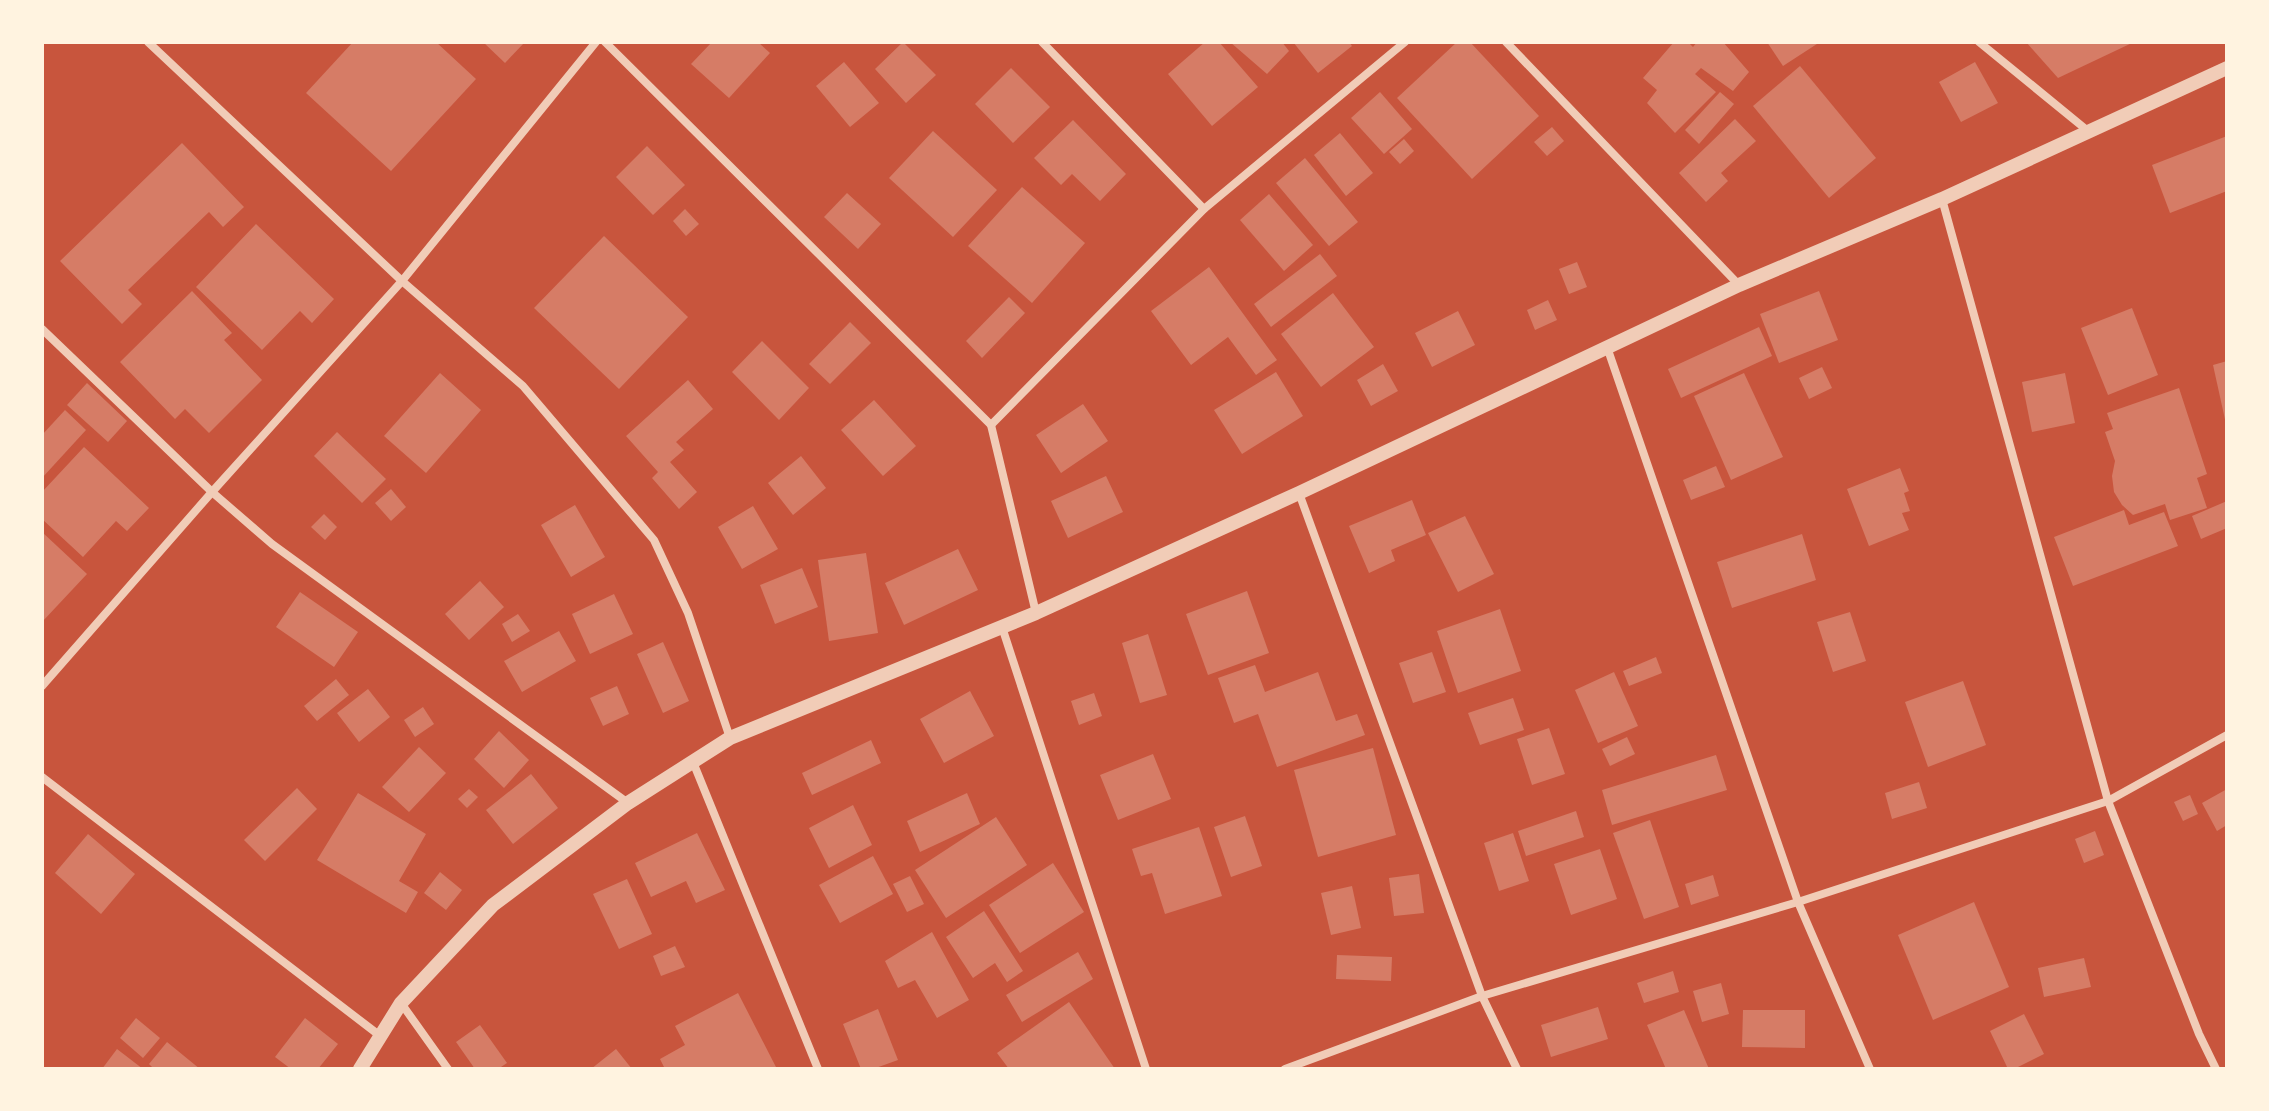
<svg xmlns="http://www.w3.org/2000/svg" width="2269" height="1111" viewBox="0 0 2269 1111" font-family="'Roboto Condensed',sans-serif">
<style>
.building{fill:#d67c66}
.lines{fill:none;stroke-linecap:round;stroke-linejoin:round}
.minor{stroke:#f1ccb7;stroke-width:8}
.tertiary{stroke:#f1ccb7;stroke-width:14}
</style>
<rect width="100%" height="100%" fill="#c8553d"/>
<g class="building">
<polygon points="353,42 436,42 476,79 391,171 306,93"/>
<polygon points="483,42 525,42 505,63"/>
<polygon points="712,42 758,42 770,53 729,98 691,64"/>
<polygon points="903,42 936,75 906,103 875,69"/>
<polygon points="1205,42 1219,42 1258,87 1212,126 1168,74"/>
<polygon points="1230,42 1282,42 1289,51 1267,74"/>
<polygon points="1293,42 1349,42 1352,46 1318,73"/>
<polygon points="1457,42 1470,42 1539,116 1472,179 1397,98"/>
<polygon points="1674,42 1688,42 1693,47 1697,42 1723,42 1749,72 1733,91 1701,68 1695,74 1716,92 1675,133 1647,103 1657,90 1643,78"/>
<polygon points="1767,42 1820,42 1783,66"/>
<polygon points="2026,42 2134,42 2058,78"/>
<polygon points="844,62 879,103 850,127 816,86"/>
<polygon points="1975,62 1998,103 1961,122 1939,82"/>
<polygon points="1800,66 1876,158 1829,198 1753,106"/>
<polygon points="1011,68 1050,107 1013,143 975,104"/>
<polygon points="1380,92 1412,129 1384,154 1351,118"/>
<polygon points="1720,92 1734,104 1699,144 1685,130"/>
<polygon points="1735,119 1756,141 1721,173 1728,181 1706,202 1679,173"/>
<polygon points="1073,120 1126,174 1100,201 1072,174 1061,185 1034,158"/>
<polygon points="1552,127 1564,141 1547,156 1534,142"/>
<polygon points="933,131 997,190 953,237 889,178"/>
<polygon points="1340,133 1373,173 1346,196 1314,155"/>
<polygon points="2227,136 2227,191 2170,213 2152,165"/>
<polygon points="1404,139 1414,151 1400,164 1389,152"/>
<polygon points="182,143 244,207 223,227 209,212 128,290 142,304 122,324 60,261"/>
<polygon points="647,146 685,185 653,215 616,177"/>
<polygon points="1305,158 1358,222 1329,246 1276,183"/>
<polygon points="1022,187 1085,243 1032,303 968,246"/>
<polygon points="847,193 881,224 858,249 824,217"/>
<polygon points="1269,194 1313,245 1284,271 1240,220"/>
<polygon points="685,209 699,224 686,236 673,221"/>
<polygon points="256,224 334,299 312,323 300,311 262,350 196,287"/>
<polygon points="604,236 688,317 619,389 534,308"/>
<polygon points="1320,254 1337,276 1271,327 1254,304"/>
<polygon points="1577,262 1587,287 1569,294 1559,269"/>
<polygon points="1209,267 1277,360 1256,375 1228,337 1191,365 1151,311"/>
<polygon points="192,291 232,333 224,340 262,380 209,433 185,409 175,419 120,362"/>
<polygon points="1819,291 1838,340 1779,363 1760,314"/>
<polygon points="1333,293 1374,347 1321,387 1281,334"/>
<polygon points="1009,297 1025,313 982,358 966,341"/>
<polygon points="1548,300 1557,320 1535,330 1527,310"/>
<polygon points="2132,308 2158,375 2108,395 2081,328"/>
<polygon points="1458,311 1475,345 1432,367 1415,333"/>
<polygon points="850,322 871,343 830,384 809,364"/>
<polygon points="1759,327 1772,356 1681,398 1668,369"/>
<polygon points="762,341 809,388 779,420 732,372"/>
<polygon points="2227,361 2227,424 2226,424 2213,365"/>
<polygon points="1383,364 1398,391 1371,406 1357,380"/>
<polygon points="1822,367 1832,388 1809,399 1799,378"/>
<polygon points="1276,372 1303,416 1242,454 1214,410"/>
<polygon points="440,373 481,410 426,473 384,436"/>
<polygon points="1744,373 1783,457 1731,480 1694,396"/>
<polygon points="2065,373 2075,423 2032,432 2022,382"/>
<polygon points="688,380 713,409 676,442 684,450 670,462 697,492 679,509 652,478 658,472 626,436"/>
<polygon points="87,383 127,421 108,442 67,405"/>
<polygon points="2179,388 2207,474 2197,478 2207,508 2170,520 2165,504 2133,515 2122,505 2114,492 2112,476 2115,461 2105,432 2113,429 2107,413"/>
<polygon points="874,400 916,446 883,476 841,430"/>
<polygon points="1083,404 1108,441 1061,473 1036,435"/>
<polygon points="65,410 86,430 42,478 42,435"/>
<polygon points="337,432 386,479 362,503 314,456"/>
<polygon points="84,447 149,508 127,531 116,521 83,557 42,519 42,492"/>
<polygon points="801,456 826,488 793,515 768,483"/>
<polygon points="1716,466 1725,487 1691,500 1683,480"/>
<polygon points="1900,468 1909,491 1904,493 1910,511 1902,513 1909,530 1869,546 1847,489"/>
<polygon points="1106,476 1123,512 1068,538 1051,501"/>
<polygon points="391,489 406,507 391,521 375,503"/>
<polygon points="1412,500 1426,535 1391,550 1395,561 1369,573 1349,526"/>
<polygon points="2227,501 2227,528 2201,539 2192,516"/>
<polygon points="575,505 605,557 571,577 541,525"/>
<polygon points="753,506 778,549 742,569 718,527"/>
<polygon points="2124,510 2129,525 2164,512 2178,546 2073,586 2054,537"/>
<polygon points="324,514 337,527 325,540 311,527"/>
<polygon points="1465,516 1494,574 1458,592 1428,533"/>
<polygon points="42,532 87,574 42,622"/>
<polygon points="1802,534 1816,580 1732,608 1717,562"/>
<polygon points="958,549 978,590 904,625 885,583"/>
<polygon points="866,553 878,633 829,641 818,560"/>
<polygon points="802,568 818,607 775,624 760,585"/>
<polygon points="480,581 504,607 469,640 445,614"/>
<polygon points="1247,591 1269,653 1208,675 1186,614"/>
<polygon points="300,592 358,632 334,667 276,627"/>
<polygon points="614,594 633,634 590,654 572,614"/>
<polygon points="1500,609 1521,671 1458,693 1437,631"/>
<polygon points="1850,612 1866,661 1833,672 1817,622"/>
<polygon points="518,614 530,631 512,642 502,624"/>
<polygon points="559,631 576,661 522,692 504,661"/>
<polygon points="1148,634 1167,695 1140,703 1122,643"/>
<polygon points="663,642 689,701 663,713 637,654"/>
<polygon points="1432,652 1446,692 1413,703 1399,663"/>
<polygon points="1656,657 1662,673 1629,686 1623,671"/>
<polygon points="1255,665 1265,692 1318,672 1336,721 1357,714 1365,735 1277,767 1258,714 1234,723 1218,678"/>
<polygon points="1614,672 1638,726 1598,743 1575,690"/>
<polygon points="336,679 349,695 317,721 304,706"/>
<polygon points="1963,681 1986,745 1928,767 1905,702"/>
<polygon points="617,686 629,714 603,726 590,698"/>
<polygon points="368,689 390,717 359,742 337,713"/>
<polygon points="970,691 994,736 944,763 920,719"/>
<polygon points="1094,693 1102,716 1079,725 1071,701"/>
<polygon points="1513,698 1524,730 1480,745 1468,713"/>
<polygon points="423,707 434,724 415,737 404,720"/>
<polygon points="1549,728 1565,774 1532,785 1517,739"/>
<polygon points="499,731 529,760 504,788 474,759"/>
<polygon points="1627,737 1635,754 1610,766 1602,749"/>
<polygon points="871,740 881,763 812,795 802,773"/>
<polygon points="419,747 446,773 409,812 382,787"/>
<polygon points="1373,748 1396,835 1318,857 1294,770"/>
<polygon points="1153,754 1171,799 1118,820 1100,775"/>
<polygon points="1716,755 1727,790 1612,825 1602,790"/>
<polygon points="531,774 558,808 513,844 486,810"/>
<polygon points="1919,782 1927,808 1892,819 1885,793"/>
<polygon points="297,788 317,809 265,861 244,840"/>
<polygon points="469,789 478,797 467,808 458,799"/>
<polygon points="2227,789 2227,825 2217,831 2202,803"/>
<polygon points="358,793 426,834 399,881 418,892 406,913 317,860"/>
<polygon points="967,793 980,824 920,852 907,821"/>
<polygon points="2190,795 2198,814 2183,821 2174,802"/>
<polygon points="853,805 872,845 829,868 809,828"/>
<polygon points="1576,811 1584,837 1526,856 1518,831"/>
<polygon points="1245,816 1262,866 1231,877 1214,827"/>
<polygon points="996,817 1027,865 946,918 915,870"/>
<polygon points="1650,820 1679,907 1644,919 1613,833"/>
<polygon points="1199,827 1222,896 1165,914 1152,873 1141,876 1132,849"/>
<polygon points="2095,831 2104,855 2084,863 2075,839"/>
<polygon points="697,833 725,890 696,903 686,881 651,897 635,863"/>
<polygon points="1513,833 1529,881 1499,891 1484,843"/>
<polygon points="88,834 135,874 101,914 55,873"/>
<polygon points="1600,849 1617,899 1571,915 1554,864"/>
<polygon points="873,856 893,894 840,923 819,885"/>
<polygon points="1053,863 1084,912 1020,953 989,905"/>
<polygon points="440,872 462,890 446,910 424,893"/>
<polygon points="1419,874 1424,913 1394,916 1389,878"/>
<polygon points="1713,875 1719,896 1691,905 1685,884"/>
<polygon points="910,876 924,904 907,912 893,884"/>
<polygon points="627,879 652,934 619,949 593,894"/>
<polygon points="1352,886 1361,928 1331,935 1321,893"/>
<polygon points="1974,902 2009,987 1933,1020 1898,935"/>
<polygon points="984,911 1023,971 1007,982 995,963 973,978 946,937"/>
<polygon points="932,932 969,1000 937,1018 915,980 898,988 885,961"/>
<polygon points="675,946 685,967 661,976 653,956"/>
<polygon points="1078,952 1093,979 1022,1022 1006,995"/>
<polygon points="1337,955 1392,957 1391,981 1336,979"/>
<polygon points="2084,958 2091,987 2044,997 2038,968"/>
<polygon points="1673,971 1679,992 1644,1003 1637,983"/>
<polygon points="1721,983 1729,1014 1702,1022 1693,991"/>
<polygon points="738,993 777,1069 665,1069 660,1059 685,1045 675,1026"/>
<polygon points="1069,1002 1115,1069 1009,1069 997,1053"/>
<polygon points="1598,1007 1608,1039 1551,1057 1541,1025"/>
<polygon points="878,1009 898,1060 873,1069 861,1069 843,1024"/>
<polygon points="1684,1010 1709,1069 1666,1069 1647,1025"/>
<polygon points="1743,1010 1805,1010 1805,1048 1742,1047"/>
<polygon points="2024,1014 2044,1054 2014,1069 2008,1069 1990,1031"/>
<polygon points="136,1018 160,1038 143,1058 120,1038"/>
<polygon points="305,1018 338,1044 318,1069 291,1069 275,1057"/>
<polygon points="480,1025 507,1063 498,1069 475,1069 456,1042"/>
<polygon points="167,1042 200,1069 154,1069 149,1064"/>
<polygon points="117,1049 143,1069 102,1069"/>
<polygon points="616,1049 632,1069 591,1069"/>
</g>
<g class="lines">
<g class="minor">
<polyline points="148,42 402,281 523,386 654,540 688,613 730,738"/>
<polyline points="605,42 991,425 1036,613"/>
<polyline points="1042,42 1204,209"/>
<polyline points="1506,42 1739,285"/>
<polyline points="1979,42 2088,131"/>
<polyline points="1942,199 2108,801 2199,1034 2216,1069"/>
<polyline points="42,329 212,492 272,544 628,803"/>
<polyline points="1607,347 1798,902 1870,1069"/>
<polyline points="991,425 1204,209 1405,42"/>
<polyline points="1299,493 1482,996 1517,1069"/>
<polyline points="1002,627 1146,1069"/>
<polyline points="42,686 212,492 402,281 596,42"/>
<polyline points="693,762 818,1069"/>
<polyline points="42,777 379,1035"/>
<polyline points="401,1003 448,1069"/>
<polyline points="1285,1069 1482,996 1798,902 2108,801 2227,735"/>
</g>
<polyline class="tertiary" points="360,1069 401,1003 493,905 628,803 730,738 1036,613 1299,493 1739,285 1942,199 2227,68"/>
</g>
<rect width="2269" height="1111" fill="none" stroke="#fff3e0" stroke-width="88"/>
</svg>
